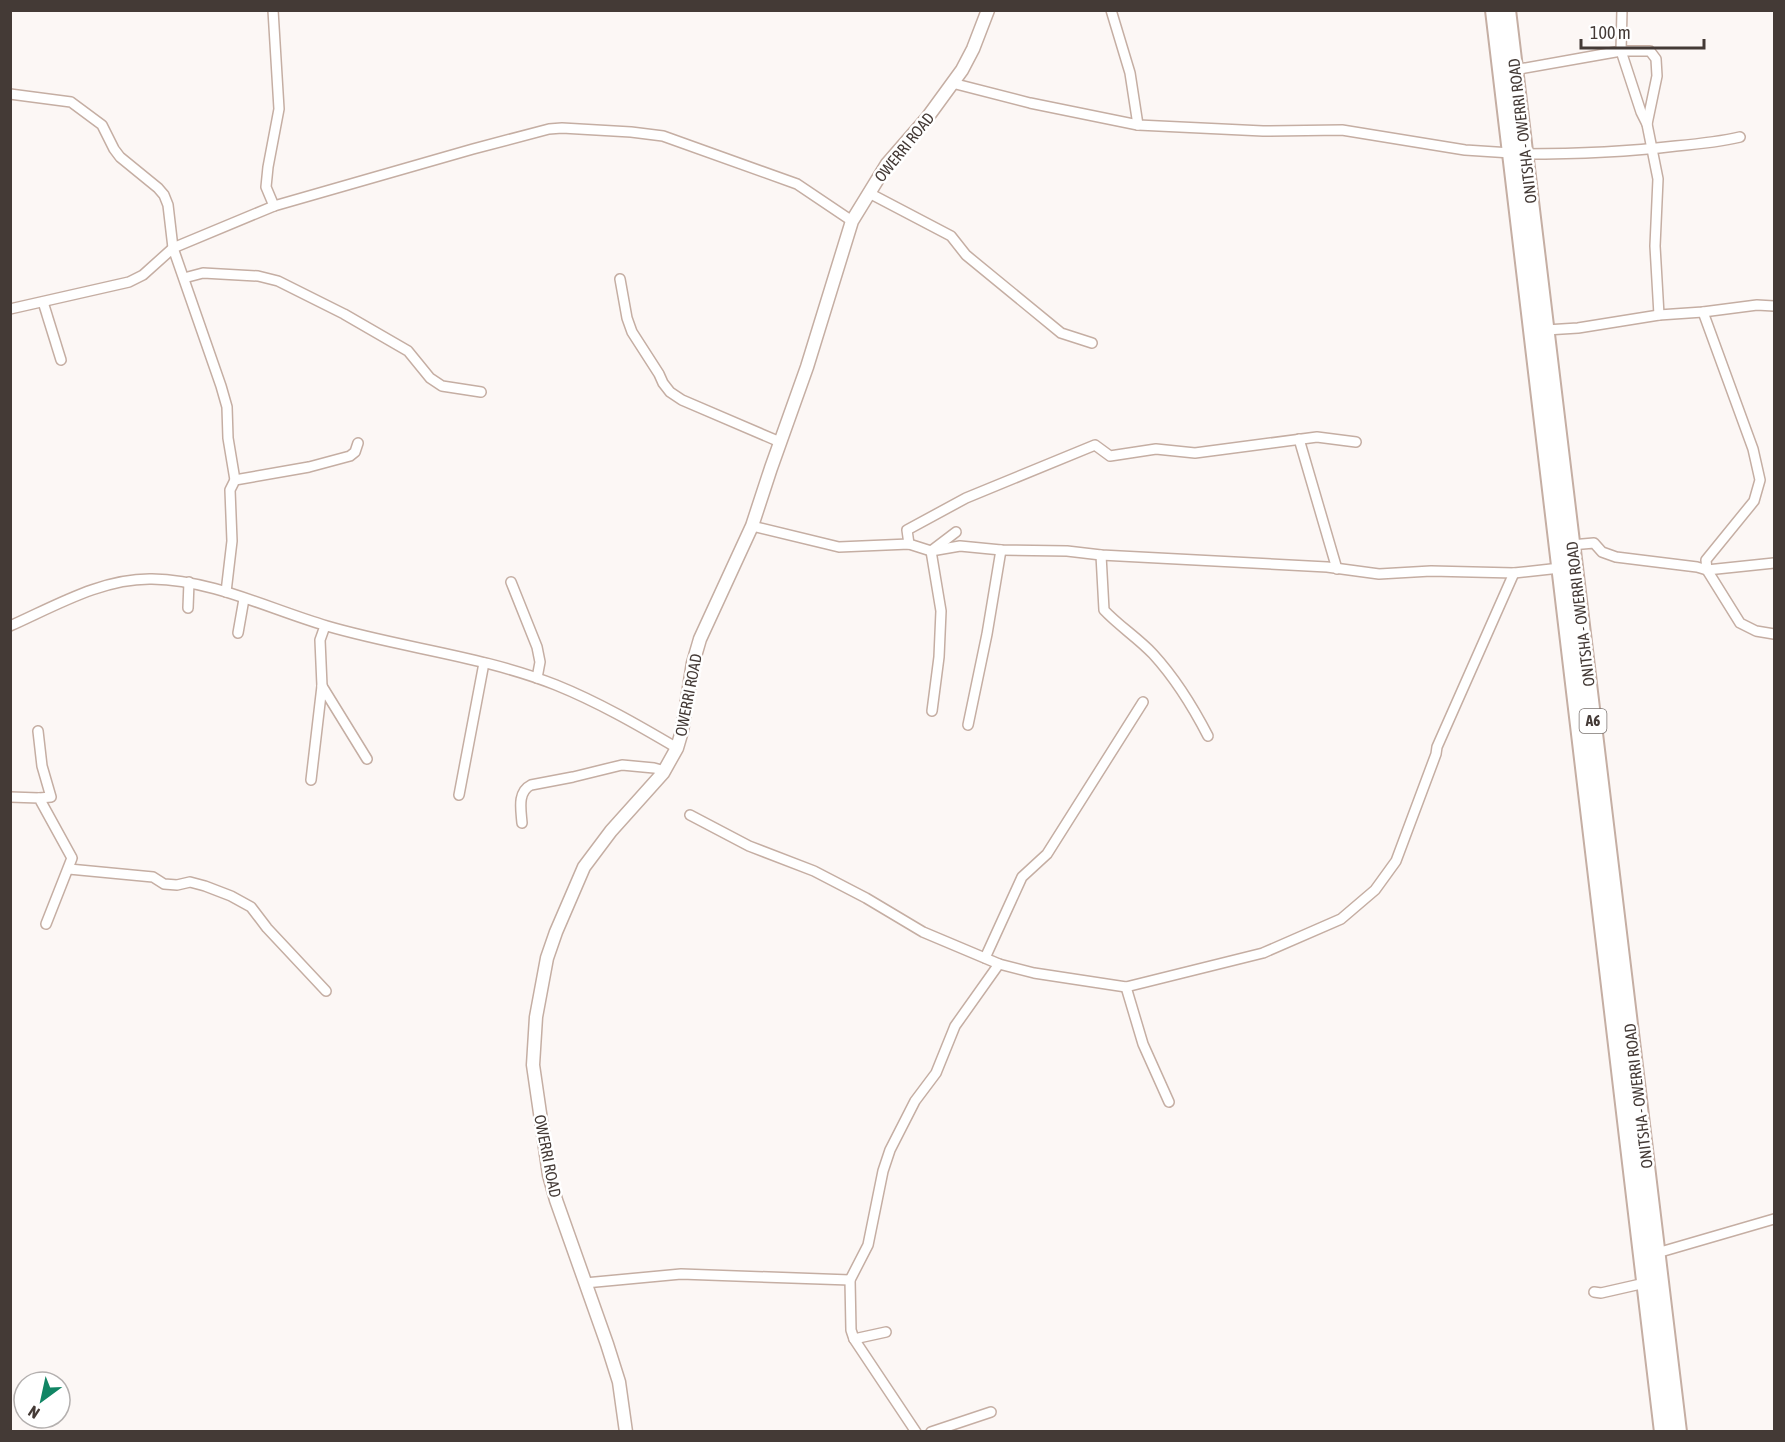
<svg xmlns="http://www.w3.org/2000/svg" width="1785" height="1442" viewBox="0 0 1785 1442" font-family="'Asap Condensed',sans-serif">
<style>
.lines{fill:none;stroke-linecap:round;stroke-linejoin:round}
.street-casing{stroke:#c5aea3;stroke-width:12}
.secondary-casing{stroke:#c5aea3;stroke-width:15}
.highway-casing{stroke:#c5aea3;stroke-width:20}
.street{stroke:#fff;stroke-width:9}
.secondary{stroke:#fff;stroke-width:12}
.highway{stroke:#fff;stroke-width:16}
.labels{text-anchor:middle;stroke-width:5;stroke-linejoin:round;paint-order:stroke}
.shield{fill:#fff;stroke:#7c7572;stroke-width:1.5}
.shield-label{font-size:15px;font-weight:bold;fill:#443a36}
.street-label{font-size:16px;fill:#443a36;stroke:#fff}
</style>
<rect width="100%" height="100%" fill="#fcf7f5"/>
<g class="lines">
<g class="street-casing">
<g id="street">
<polyline points="273,10 279,109 268,167 266,187 274,206"/>
<polyline points="1111,10 1130,73 1138,125"/>
<polyline points="1622,10 1621,51 1641,112 1647,124 1658,179 1655,246 1659,315"/>
<polyline points="1514,70 1621,51 1650,51 1656,59 1657,76 1647,124"/>
<polyline points="952,83 1030,103 1138,125 1263,131 1342,130 1465,150 1511,153"/>
<polyline points="10,94 71,102 102,125 114,149 120,157 158,188 164,195 168,205 173,248 221,386 227,407 228,438 235,480"/>
<path d="M1524 154C1575 154 1626 152 1676 146 1698 144 1719 142 1740 137"/>
<polyline points="869,193 951,236 966,255 1061,333 1092,343"/>
<polyline points="184,278 203,273 258,276 278,281 344,314 408,351 430,378 442,386 481,392"/>
<polyline points="620,279 627,318 632,332 659,374 663,383 670,392 682,400 780,442"/>
<polyline points="43,302 61,360"/>
<polyline points="10,309 129,282 143,275 173,248 274,206 473,149 549,129 562,128 631,132 663,136 797,184 852,221"/>
<polyline points="1703,312 1753,449 1760,480 1754,501 1706,560 1707,570 1740,623 1756,631 1774,634"/>
<polyline points="1546,330 1578,328 1659,315 1703,312 1757,305 1774,306"/>
<polyline points="1299,439 1337,569"/>
<polyline points="752,526 839,547 909,544 931,551 960,546 1001,550 1067,551 1101,555 1327,567 1379,574 1431,571 1514,573 1560,568"/>
<polyline points="909,544 907,530 966,498 1095,445 1110,456 1156,449 1195,453 1317,437 1356,442"/>
<polyline points="1571,545 1594,543 1602,552 1616,557 1697,567 1707,570 1774,563"/>
<path d="M1101 555 1104 610C1119 626 1138 638 1153 654 1175 678 1193 707 1208 736"/>
<polyline points="511,582 537,647 540,662 537,678"/>
<polyline points="226,592 232,541 230,490 235,480 309,467 350,456 355,452 358,443"/>
<polyline points="188,608 189,582"/>
<path d="M10 626C55 606 102 578 152 579 213 580 269 609 327 626 402 648 483 656 556 685 598 702 638 725 677 748"/>
<polyline points="238,633 244,599"/>
<polyline points="322,686 367,759"/>
<polyline points="932,711 939,657 941,611 931,551 956,532"/>
<polyline points="968,725 987,634 1001,550"/>
<polyline points="38,731 42,766 51,797 39,798"/>
<polyline points="311,780 322,686 320,640 325,626"/>
<polyline points="459,795 484,663"/>
<polyline points="10,797 39,798 72,858 46,924"/>
<polyline points="690,815 749,846 814,871 866,898 923,932 999,964 1034,973 1126,987 1263,953 1341,919 1375,890 1396,861 1436,754 1437,747 1514,573"/>
<path d="M522 823C521 810 517 792 531 785L573 777 622 765 654 768 665 771"/>
<polyline points="69,869 153,877 164,884 177,885 190,882 205,886 231,896 251,907 267,928 326,991"/>
<polyline points="985,958 1022,877 1047,854 1143,702"/>
<polyline points="1126,987 1143,1044 1169,1102"/>
<polyline points="1657,1253 1774,1219"/>
<polyline points="585,1283 681,1274 850,1280"/>
<polyline points="1594,1292 1601,1293 1645,1283"/>
<polyline points="854,1339 886,1332"/>
<polyline points="916,1432 854,1339 851,1330 850,1280 868,1245 883,1171 890,1150 915,1101 936,1073 955,1026 999,964"/>
<polyline points="931,1432 991,1412"/>
</g>
</g>
<g class="secondary-casing">
<polyline id="secondary" points="626,1432 619,1382 607,1344 556,1200 549,1175 533,1065 536,1017 547,958 556,932 584,867 611,831 663,773 677,748 682,731 693,663 700,639 752,526 771,468 807,367 852,221 887,164 927,118 962,70 973,49 988,10"/>
</g>
<g class="highway-casing">
<g id="highway">
<polyline points="1494,10 1663,1432"/>
<polyline points="1507,10 1678,1432"/>
</g>
</g>
<use href="#street" class="street"/>
<use href="#secondary" class="secondary"/>
<use href="#highway" class="highway"/>
</g>
<g class="labels">
<rect class="shield" x="1579.5" y="709" width="27" height="24" rx="4.5"/>
<g class="shield-label">
<text x="1593" y="726">A6</text>
</g>
<g class="street-label">
<text transform="translate(1522 131) rotate(-97)" y="6">ONITSHA - OWERRI ROAD</text>
<text transform="translate(904 147) rotate(-51)" y="6">OWERRI ROAD</text>
<text transform="translate(1580 614) rotate(-97)" y="6">ONITSHA - OWERRI ROAD</text>
<text transform="translate(688 695) rotate(-79)" y="6">OWERRI ROAD</text>
<text transform="translate(1638 1096) rotate(-97)" y="6">ONITSHA - OWERRI ROAD</text>
<text transform="translate(548 1156) rotate(79)" y="6">OWERRI ROAD</text>
</g>
</g>
<rect width="1785" height="1442" fill="none" stroke="#443a36" stroke-width="24"/>
<g transform="translate(42 1400) rotate(213)"><circle r="28" fill="#ffffff" stroke="#b4b0af" stroke-width="1.5"/>
<path d="M0-4.5L10 22L0 15L-10 22Z" fill="#118564"/>
<text y="-9" font-size="16" font-weight="bold" text-anchor="middle" fill="#443a36">N</text>
</g>
<path d="M1581 39v9h123v-9" fill="none" stroke="#443a36" stroke-width="3"/>
<text x="1590" y="39" font-size="18" fill="#443a36" stroke="#ffffff" stroke-width="4.5" paint-order="stroke">100 m</text>
</svg>
